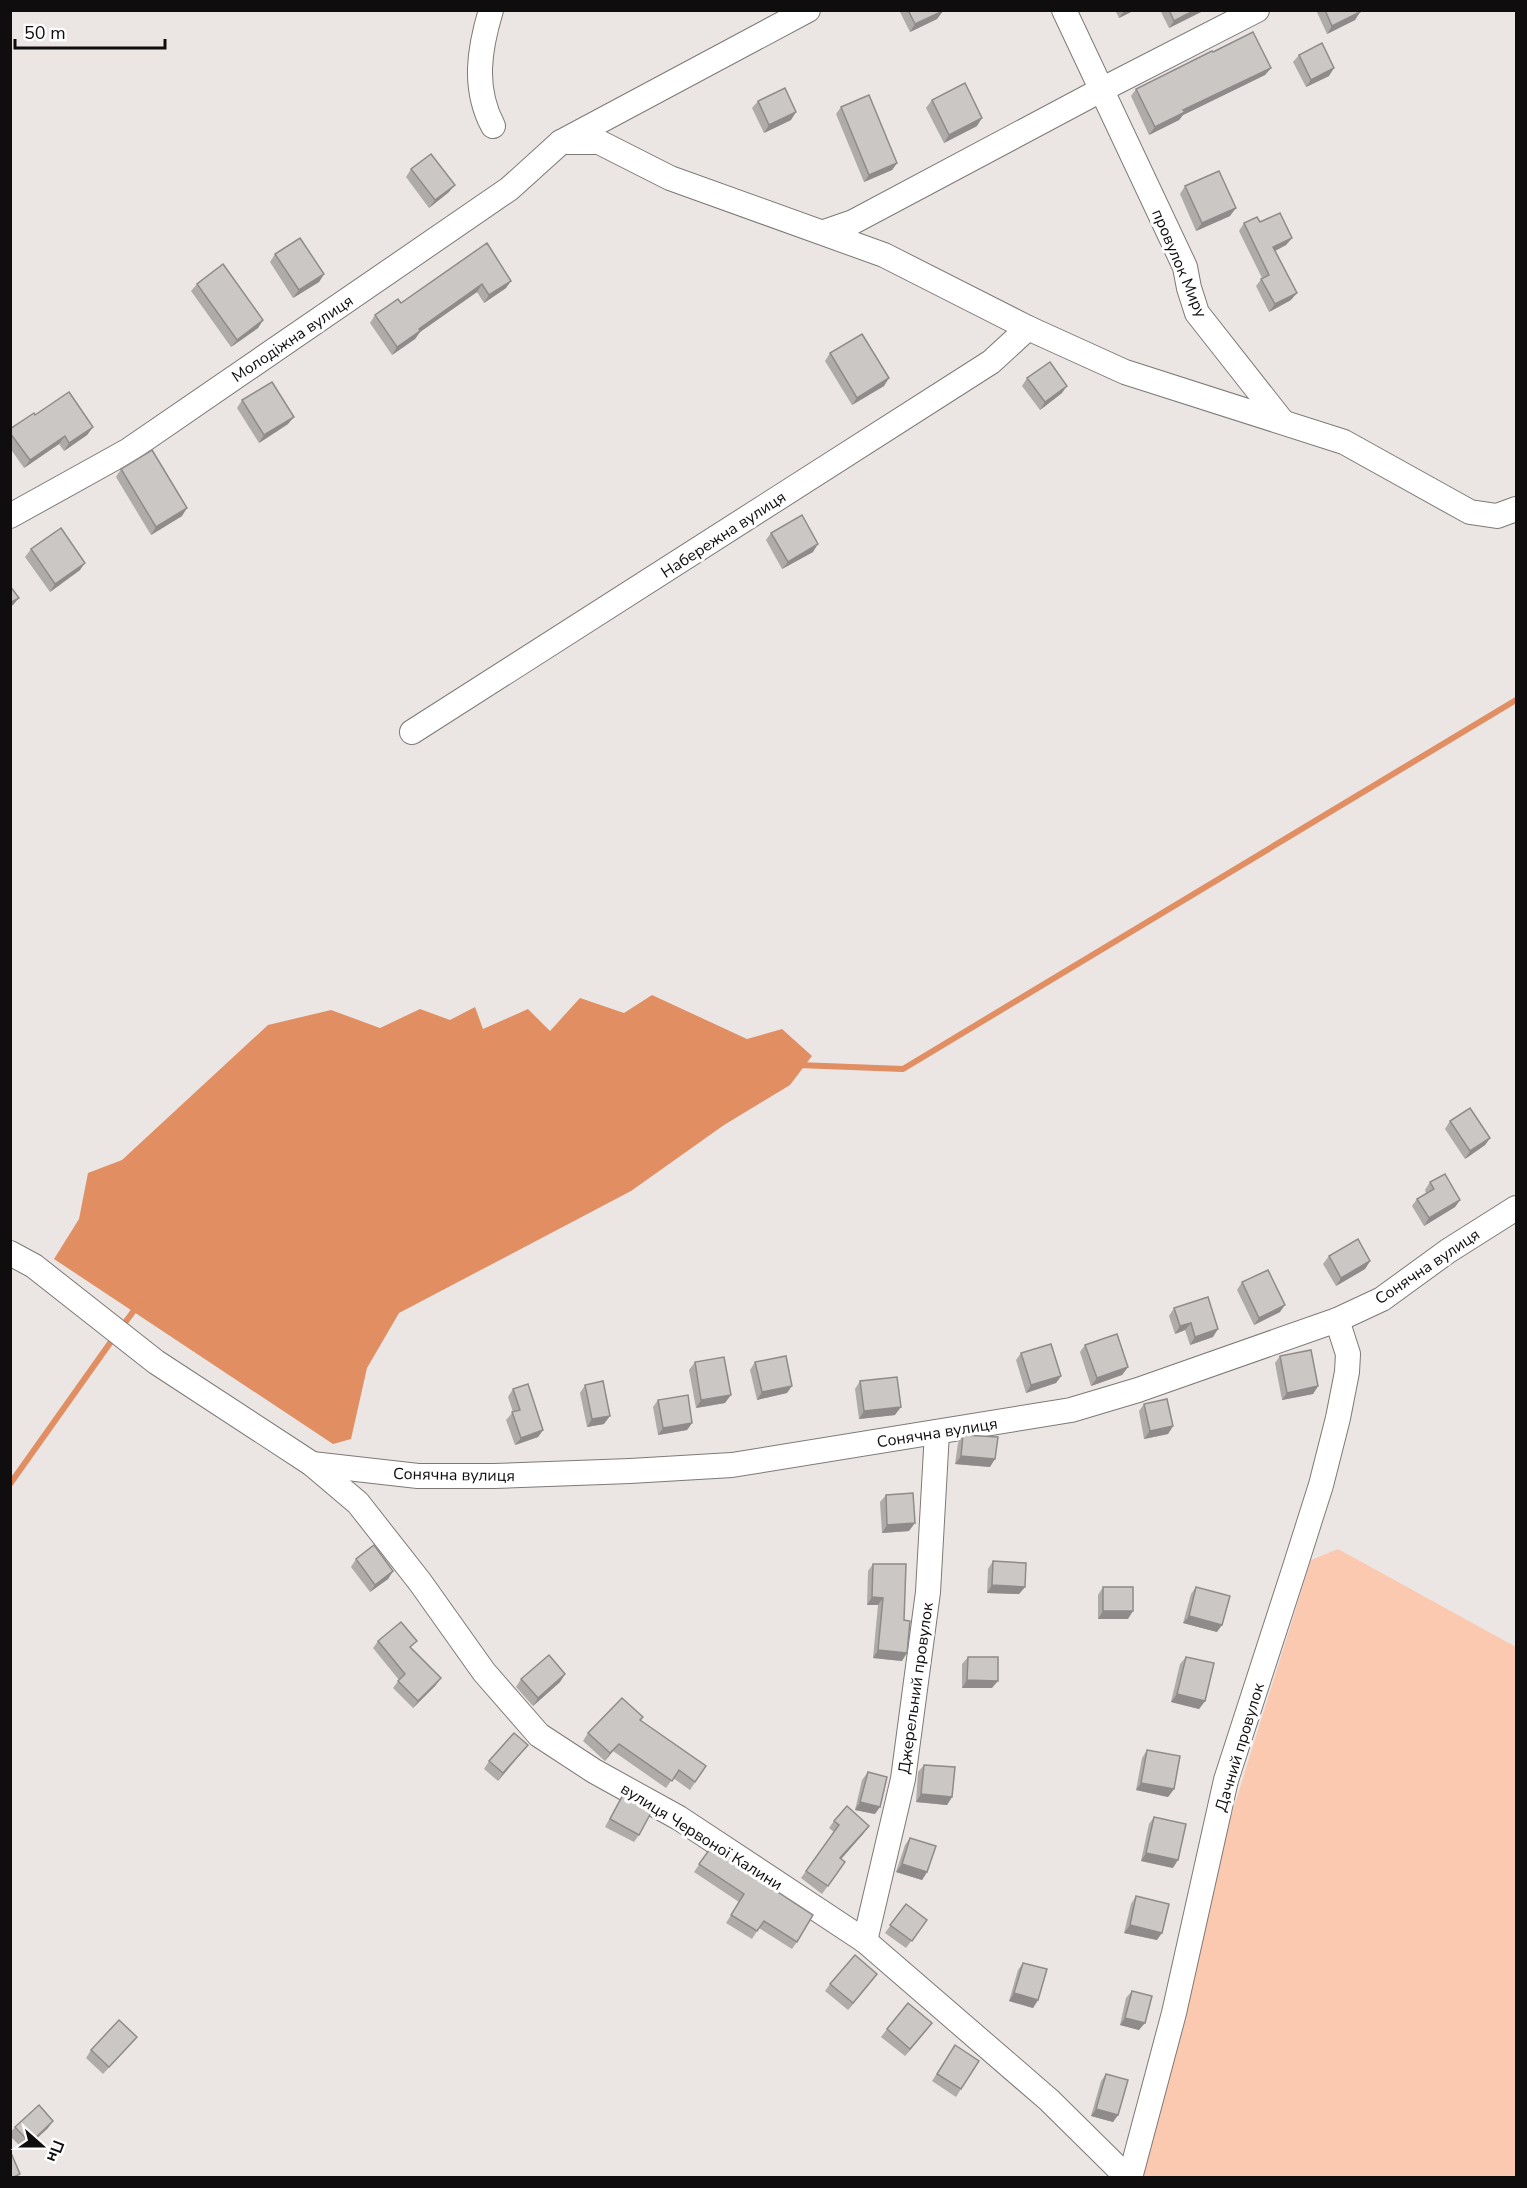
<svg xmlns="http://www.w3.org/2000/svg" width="1527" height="2188" viewBox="0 0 1527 2188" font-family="'Nunito Sans',sans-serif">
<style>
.green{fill:#fbc9b0}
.water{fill:#e08e62}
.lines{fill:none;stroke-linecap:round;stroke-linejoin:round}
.stream{stroke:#e08e62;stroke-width:6}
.minor-casing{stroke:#7d7977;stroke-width:26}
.minor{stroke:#fff;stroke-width:24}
.wall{fill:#afaba9}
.shaded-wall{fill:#8e8b8a}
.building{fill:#cbc7c5;stroke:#8e8b8a;stroke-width:1.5}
.labels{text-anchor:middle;stroke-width:6;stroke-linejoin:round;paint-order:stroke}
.street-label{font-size:16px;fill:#0f0d0d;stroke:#fff}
</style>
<rect width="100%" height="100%" fill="#ebe6e4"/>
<polygon class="green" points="1338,1549 1516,1647 1516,2177 1138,2178 1223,1842 1311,1560"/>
<polygon class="water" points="652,995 747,1039 782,1029 812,1056 790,1085 724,1125 631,1191 399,1313 367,1368 351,1439 333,1444 54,1259 79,1219 88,1173 122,1160 268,1025 331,1010 380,1028 420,1009 450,1020 475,1007 483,1029 528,1009 550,1031 580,998 624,1013"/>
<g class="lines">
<g class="stream">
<polyline points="798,1065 903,1069 1516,700"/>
<polyline points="121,1328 138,1305"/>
<polyline points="10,1484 115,1336"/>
</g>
<g class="minor-casing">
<g id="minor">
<path d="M491 10C479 50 473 88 493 126"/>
<polyline points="1064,10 1185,267 1189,288 1197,313 1282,421"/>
<polyline points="561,142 599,142 670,178 884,255 1028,328 1125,372 1344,442 1470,512 1497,516 1516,509"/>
<polyline points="824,232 853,222 1101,90 1257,10"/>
<polyline points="10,516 129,450 509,189 561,142 808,10"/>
<polyline points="412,732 991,362 1028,328"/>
<polyline points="10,1253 34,1266 156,1362 312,1464 358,1503 420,1582 484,1672 539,1735 594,1771 679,1818 865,1941 1049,2100 1128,2178"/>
<polyline points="312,1464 418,1476 494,1476 630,1471 732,1465 1071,1410 1138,1390 1337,1320 1382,1299 1448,1251 1516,1208"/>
<polyline points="865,1941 903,1779 928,1592 937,1432"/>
<polyline points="1130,2178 1174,2013 1226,1780 1295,1567 1321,1485 1338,1418 1347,1372 1348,1354 1337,1320"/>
</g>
</g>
<use href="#minor" class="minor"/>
</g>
<g class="wall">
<polygon points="899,10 942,10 943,11 937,19 910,32"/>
<polygon points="1115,10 1135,10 1119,18"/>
<polygon points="1160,10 1205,10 1169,28"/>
<polygon points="1316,10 1359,10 1360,12 1355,20 1327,34"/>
<polygon points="1213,52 1271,68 1265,75 1183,115 1179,120 1149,135 1131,96 1136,89"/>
<polygon points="1299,55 1329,76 1306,87 1293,62"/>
<polygon points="932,100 977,126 944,143 926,108"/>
<polygon points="758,101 791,120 764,133 752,108"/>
<polygon points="841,107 897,163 892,170 864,182 836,114"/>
<polygon points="411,169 449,192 429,208 406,177"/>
<polygon points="1185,186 1230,216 1196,231 1180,194"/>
<polygon points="1260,222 1292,238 1286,245 1275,251 1291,300 1269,312 1256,286 1262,278 1239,231 1244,223"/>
<polygon points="487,243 506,288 484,303 477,292 420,332 415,339 392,355 370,323 375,315 401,303"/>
<polygon points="275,254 324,274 319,282 293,298 270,262"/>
<polygon points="197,284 263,320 258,328 231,347 191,291"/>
<polygon points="830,353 884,386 852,405 825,361"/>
<polygon points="1027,378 1062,393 1040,410 1022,386"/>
<polygon points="242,400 288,424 259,443 237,408"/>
<polygon points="35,415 93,427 87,435 64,451 59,444 24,468 10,448 10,429"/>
<polygon points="121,469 182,516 151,535 116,477"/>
<polygon points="771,533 813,552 782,569 766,540"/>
<polygon points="31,549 80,570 50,592 25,557"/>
<polygon points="1450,1121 1490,1138 1485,1145 1465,1159 1445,1129"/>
<polygon points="1430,1182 1460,1200 1455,1207 1424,1226 1412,1206 1417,1199 1426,1193 1425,1190"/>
<polygon points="1329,1256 1370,1261 1365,1269 1336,1286 1323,1264"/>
<polygon points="1242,1282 1280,1312 1254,1325 1237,1290"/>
<polygon points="1174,1308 1213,1337 1190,1345 1185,1330 1175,1334 1169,1316"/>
<polygon points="1085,1345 1128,1367 1122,1375 1091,1386 1080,1352"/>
<polygon points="1021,1353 1061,1376 1056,1383 1026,1393 1016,1360"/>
<polygon points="1280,1356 1318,1386 1313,1394 1282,1400 1275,1363"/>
<polygon points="695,1362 725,1403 696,1408 689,1370"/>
<polygon points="755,1362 787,1393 757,1400 750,1370"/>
<polygon points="860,1381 895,1415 859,1419 855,1389"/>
<polygon points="585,1385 604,1424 587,1427 580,1393"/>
<polygon points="513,1389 543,1430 538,1437 515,1445 506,1420 513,1412 508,1397"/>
<polygon points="658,1400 692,1423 687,1430 658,1435 653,1407"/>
<polygon points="1144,1404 1173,1426 1168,1434 1144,1439 1139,1411"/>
<polygon points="963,1435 990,1467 955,1464 958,1443"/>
<polygon points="886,1495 909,1531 882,1533 880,1502"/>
<polygon points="356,1559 393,1571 388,1579 370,1592 351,1567"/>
<polygon points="993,1561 1025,1587 1019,1594 987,1593 988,1569"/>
<polygon points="873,1564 902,1661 873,1658 878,1605 867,1605 868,1571"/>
<polygon points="1103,1587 1128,1619 1098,1619 1098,1595"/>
<polygon points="1196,1587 1217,1632 1183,1623 1191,1594"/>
<polygon points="378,1641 411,1649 441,1678 435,1686 413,1708 393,1688 399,1680 373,1648"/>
<polygon points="968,1657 992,1688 962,1688 962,1664"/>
<polygon points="1186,1657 1205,1701 1199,1709 1171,1702 1180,1664"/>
<polygon points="565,1674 560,1682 533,1706 516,1687 521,1679"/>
<polygon points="641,1721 706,1766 690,1790 673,1778 666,1788 613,1751 605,1761 583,1741 588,1733"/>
<polygon points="528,1745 498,1781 484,1769 489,1761"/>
<polygon points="1147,1750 1174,1789 1168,1797 1136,1790 1142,1758"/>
<polygon points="924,1765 952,1797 947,1805 916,1802 918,1772"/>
<polygon points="868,1772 875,1814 855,1810 862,1780"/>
<polygon points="624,1793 639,1835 634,1842 605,1827 619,1801"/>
<polygon points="1154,1817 1173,1868 1141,1861 1149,1824"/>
<polygon points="834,1821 869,1826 863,1834 841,1859 845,1862 822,1894 801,1878 834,1832 829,1828"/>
<polygon points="910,1838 927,1872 922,1880 896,1872 905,1845"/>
<polygon points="712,1846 735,1864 797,1942 792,1949 759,1928 752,1939 726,1923 739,1902 694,1872"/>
<polygon points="1136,1896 1157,1940 1124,1933 1131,1904"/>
<polygon points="906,1904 927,1920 906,1948 885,1933"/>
<polygon points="1023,1963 1038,2000 1033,2008 1009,2001 1018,1970"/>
<polygon points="877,1974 848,2010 825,1991 830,1984"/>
<polygon points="1132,1991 1139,2030 1120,2025 1126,1998"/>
<polygon points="887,2029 926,2031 905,2056 881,2037"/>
<polygon points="137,2037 131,2044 103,2074 86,2058 91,2050"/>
<polygon points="950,2053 961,2089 956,2097 932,2081"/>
<polygon points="1106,2074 1118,2115 1113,2122 1091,2116 1101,2081"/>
<polygon points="15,2127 48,2128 24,2150 10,2136 10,2133"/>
</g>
<g class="shaded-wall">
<polygon points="1125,10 1135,10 1119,18"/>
<polygon points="1195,10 1205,10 1169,28 1174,21"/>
<polygon points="943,11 937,19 910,32 915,24"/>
<polygon points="1360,12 1355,20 1327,34 1332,26"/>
<polygon points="1271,68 1265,75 1183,115 1179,120 1149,135 1155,127 1183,110"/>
<polygon points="1334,68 1329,76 1306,87 1311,80"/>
<polygon points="796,112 791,120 764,133 769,125"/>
<polygon points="982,118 977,126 944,143 949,135"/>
<polygon points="897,163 892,170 864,182 869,175"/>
<polygon points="455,185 449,192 429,208 435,200"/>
<polygon points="1236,208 1230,216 1196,231 1202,223"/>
<polygon points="1292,238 1286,245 1267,255 1273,247"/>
<polygon points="324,274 319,282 293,298 299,290"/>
<polygon points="511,281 506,288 484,303 489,295"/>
<polygon points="482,284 477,292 420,332 415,339 392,355 397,347 419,329"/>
<polygon points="1297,293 1291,300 1269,312 1275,304"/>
<polygon points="263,320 258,328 231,347 237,340"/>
<polygon points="889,378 884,386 852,405 857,398"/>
<polygon points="1067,386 1062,393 1040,410 1045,402"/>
<polygon points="294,417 288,424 259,443 264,435"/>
<polygon points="93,427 87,435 64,451 69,443"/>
<polygon points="65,436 59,444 24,468 30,460"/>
<polygon points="187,508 182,516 151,535 156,527"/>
<polygon points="818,544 813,552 782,569 788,562"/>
<polygon points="85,563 80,570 50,592 55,584"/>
<polygon points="19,598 13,605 10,607 10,603"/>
<polygon points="1490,1138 1485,1145 1465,1159 1470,1151"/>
<polygon points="1460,1200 1455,1207 1424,1226 1429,1218"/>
<polygon points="1370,1261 1365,1269 1336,1286 1341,1278"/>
<polygon points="1285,1305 1280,1312 1254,1325 1259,1318"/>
<polygon points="1191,1323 1185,1330 1175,1334 1180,1326"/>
<polygon points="1218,1329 1213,1337 1190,1345 1195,1337"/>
<polygon points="1128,1367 1122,1375 1091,1386 1097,1378"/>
<polygon points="1061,1376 1056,1383 1026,1393 1031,1385"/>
<polygon points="792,1386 787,1393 757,1400 762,1392"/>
<polygon points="1318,1386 1313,1394 1282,1400 1287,1393"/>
<polygon points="731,1395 725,1403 696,1408 701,1400"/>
<polygon points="901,1407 895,1415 859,1419 864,1411"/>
<polygon points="610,1416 604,1424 587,1427 592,1419"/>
<polygon points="692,1423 687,1430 658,1435 663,1428"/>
<polygon points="1173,1426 1168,1434 1144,1439 1150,1431"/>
<polygon points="543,1430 538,1437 515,1445 521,1438"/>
<polygon points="961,1456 995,1459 990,1467 955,1464"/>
<polygon points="915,1523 909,1531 882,1533 887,1525"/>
<polygon points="393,1571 388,1579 370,1592 375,1585"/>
<polygon points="992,1585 1025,1587 1019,1594 987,1593"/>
<polygon points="872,1597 883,1598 878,1605 867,1605"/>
<polygon points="1103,1611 1133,1611 1128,1619 1098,1619"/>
<polygon points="1189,1616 1222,1625 1217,1632 1183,1623"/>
<polygon points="878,1650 907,1653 902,1661 873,1658"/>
<polygon points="565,1674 560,1682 533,1706 538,1698"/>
<polygon points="441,1678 435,1686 413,1708 418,1701"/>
<polygon points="967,1680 998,1681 992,1688 962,1688"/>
<polygon points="1177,1694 1205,1701 1199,1709 1171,1702"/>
<polygon points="619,1744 613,1751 605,1761 610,1753"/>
<polygon points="528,1745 522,1752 498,1781 503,1773"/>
<polygon points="1141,1783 1174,1789 1168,1797 1136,1790"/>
<polygon points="921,1794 952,1797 947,1805 916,1802"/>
<polygon points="860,1802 880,1807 875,1814 855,1810"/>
<polygon points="869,1826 863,1834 835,1866 840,1858"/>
<polygon points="1146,1853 1178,1860 1173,1868 1141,1861"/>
<polygon points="902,1864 927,1872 922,1880 896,1872"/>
<polygon points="1130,1925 1162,1933 1157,1940 1124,1933"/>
<polygon points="877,1974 872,1981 848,2010 853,2003"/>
<polygon points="1014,1993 1038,2000 1033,2008 1009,2001"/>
<polygon points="1125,2018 1145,2023 1139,2030 1120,2025"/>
<polygon points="932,2023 926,2031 905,2056 910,2049"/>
<polygon points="1096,2109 1118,2115 1113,2122 1091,2116"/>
<polygon points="53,2121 48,2128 24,2150 30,2143"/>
</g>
<g class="building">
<polygon points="908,10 942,10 943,11 915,24"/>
<polygon points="1169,10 1195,10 1174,21"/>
<polygon points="1325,10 1359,10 1360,12 1332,26"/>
<polygon points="1253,32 1271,68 1183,110 1185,112 1155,127 1136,89 1212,51 1213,52"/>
<polygon points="1322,43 1334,68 1311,80 1299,55"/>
<polygon points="965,83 982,118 949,135 932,100"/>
<polygon points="785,88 796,112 769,125 758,101"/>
<polygon points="869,95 897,163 869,175 841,107"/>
<polygon points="431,154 455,185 435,200 411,169"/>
<polygon points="1219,171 1236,208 1202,223 1185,186"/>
<polygon points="1280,213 1292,238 1273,247 1297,293 1275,304 1261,279 1269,275 1244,223 1257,217 1260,222"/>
<polygon points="300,238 324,274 299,290 275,254"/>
<polygon points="487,243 511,281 489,295 482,284 419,329 420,331 397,347 375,315 398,299 401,303"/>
<polygon points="223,264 263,320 237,340 197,284"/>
<polygon points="862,334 889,378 857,398 830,353"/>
<polygon points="1050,362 1067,386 1045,402 1027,378"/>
<polygon points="272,382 294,417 264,435 242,400"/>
<polygon points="69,392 93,427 69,443 65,436 30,460 10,433 10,429 34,413 35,415"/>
<polygon points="152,450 187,508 156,527 121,469"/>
<polygon points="802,515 818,544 788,562 771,533"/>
<polygon points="61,528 85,563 55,584 31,549"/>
<polygon points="10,586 19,598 10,603"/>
<polygon points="1470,1108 1490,1138 1470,1151 1450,1121"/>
<polygon points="1445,1174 1460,1200 1429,1218 1417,1199 1434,1189 1430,1182"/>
<polygon points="1358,1239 1370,1261 1341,1278 1329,1256"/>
<polygon points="1268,1270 1285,1305 1259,1318 1242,1282"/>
<polygon points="1208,1297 1218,1329 1195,1337 1191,1323 1180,1326 1174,1308"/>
<polygon points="1117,1334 1128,1367 1097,1378 1085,1345"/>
<polygon points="1051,1344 1061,1376 1031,1385 1021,1353"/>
<polygon points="1311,1350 1318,1386 1287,1393 1280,1356"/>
<polygon points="786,1356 792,1386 762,1392 755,1362"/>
<polygon points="724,1357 731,1395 701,1400 695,1362"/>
<polygon points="897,1377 901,1407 864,1411 860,1381"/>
<polygon points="603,1381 610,1416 592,1419 585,1385"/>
<polygon points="528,1384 543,1430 521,1438 512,1412 520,1410 513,1389"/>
<polygon points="688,1395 692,1423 663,1428 658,1400"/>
<polygon points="1167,1399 1173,1426 1150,1431 1144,1404"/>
<polygon points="963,1435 998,1437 995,1459 961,1456"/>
<polygon points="913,1493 915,1523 887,1525 886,1495"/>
<polygon points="374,1545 393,1571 375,1585 356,1559"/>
<polygon points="993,1561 1026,1563 1025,1587 992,1585"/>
<polygon points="873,1564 906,1564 904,1620 910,1621 907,1653 878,1650 883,1598 872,1597"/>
<rect x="1103" y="1587" width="30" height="24"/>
<polygon points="1196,1587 1230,1596 1222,1625 1189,1616"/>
<polygon points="401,1622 417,1641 410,1647 441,1678 418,1701 398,1681 405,1674 378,1641"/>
<polygon points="549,1655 565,1674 538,1698 521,1679"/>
<polygon points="968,1657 998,1657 998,1681 967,1680"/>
<polygon points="1186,1657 1214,1663 1205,1701 1177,1694"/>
<polygon points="622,1698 643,1717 640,1720 706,1766 695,1782 679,1770 672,1781 619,1744 610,1753 588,1733"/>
<polygon points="514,1733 528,1745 503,1773 489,1761"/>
<polygon points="1147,1750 1180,1756 1174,1789 1141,1783"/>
<polygon points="924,1765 955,1767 952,1797 921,1794"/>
<polygon points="868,1772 887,1777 880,1807 860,1802"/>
<polygon points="624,1793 653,1809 639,1835 610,1819"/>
<polygon points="847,1806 869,1826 840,1858 845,1862 828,1886 806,1871 839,1825 834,1821"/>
<polygon points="1154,1817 1186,1824 1178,1860 1146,1853"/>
<polygon points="910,1838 936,1846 927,1872 902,1864"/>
<polygon points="712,1846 736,1862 735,1864 813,1915 797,1942 764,1921 757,1931 731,1915 744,1894 699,1864"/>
<polygon points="1136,1896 1169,1904 1162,1933 1130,1925"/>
<polygon points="906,1904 927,1920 912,1941 890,1925"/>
<polygon points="855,1955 877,1974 853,2003 830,1984"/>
<polygon points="1023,1963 1047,1969 1038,2000 1014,1993"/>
<polygon points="1132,1991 1152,1996 1145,2023 1125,2018"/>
<polygon points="908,2003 932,2023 910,2049 887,2029"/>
<polygon points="119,2020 137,2037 109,2067 91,2050"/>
<polygon points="955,2045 979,2061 961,2089 937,2074"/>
<polygon points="1106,2074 1128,2080 1118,2115 1096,2109"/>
<polygon points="39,2105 53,2121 30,2143 15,2127"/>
<polygon points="10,2153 11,2153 20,2174 12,2178 10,2178"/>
</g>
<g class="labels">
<g class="street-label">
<text transform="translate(1180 263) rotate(67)" y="6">провулок Миру</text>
<text transform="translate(292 338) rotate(-34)" y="6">Молодіжна вулиця</text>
<text transform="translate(723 534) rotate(-33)" y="6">Набережна вулиця</text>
<text transform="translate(1427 1266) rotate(-34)" y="6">Сонячна вулиця</text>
<text transform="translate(937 1432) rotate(-9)" y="6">Сонячна вулиця</text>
<text transform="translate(454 1474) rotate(1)" y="6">Сонячна вулиця</text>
<text transform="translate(915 1688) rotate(-82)" y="6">Джерельний провулок</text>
<text transform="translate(1239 1747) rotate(-73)" y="6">Дачний провулок</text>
<text transform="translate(702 1836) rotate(32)" y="6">вулиця Червоної Калини</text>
</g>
</g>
<rect width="1527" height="2188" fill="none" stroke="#0f0d0d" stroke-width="24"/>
<g transform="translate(42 2146) rotate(111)" stroke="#ffffff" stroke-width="4.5" paint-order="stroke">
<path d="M0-4.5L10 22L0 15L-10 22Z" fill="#0f0d0d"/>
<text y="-9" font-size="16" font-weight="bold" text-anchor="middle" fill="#0f0d0d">Пн</text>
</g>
<path d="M15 39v9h150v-9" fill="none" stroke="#0f0d0d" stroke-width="3"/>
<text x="24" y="39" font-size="18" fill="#0f0d0d" stroke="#ffffff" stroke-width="4.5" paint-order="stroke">50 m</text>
</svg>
